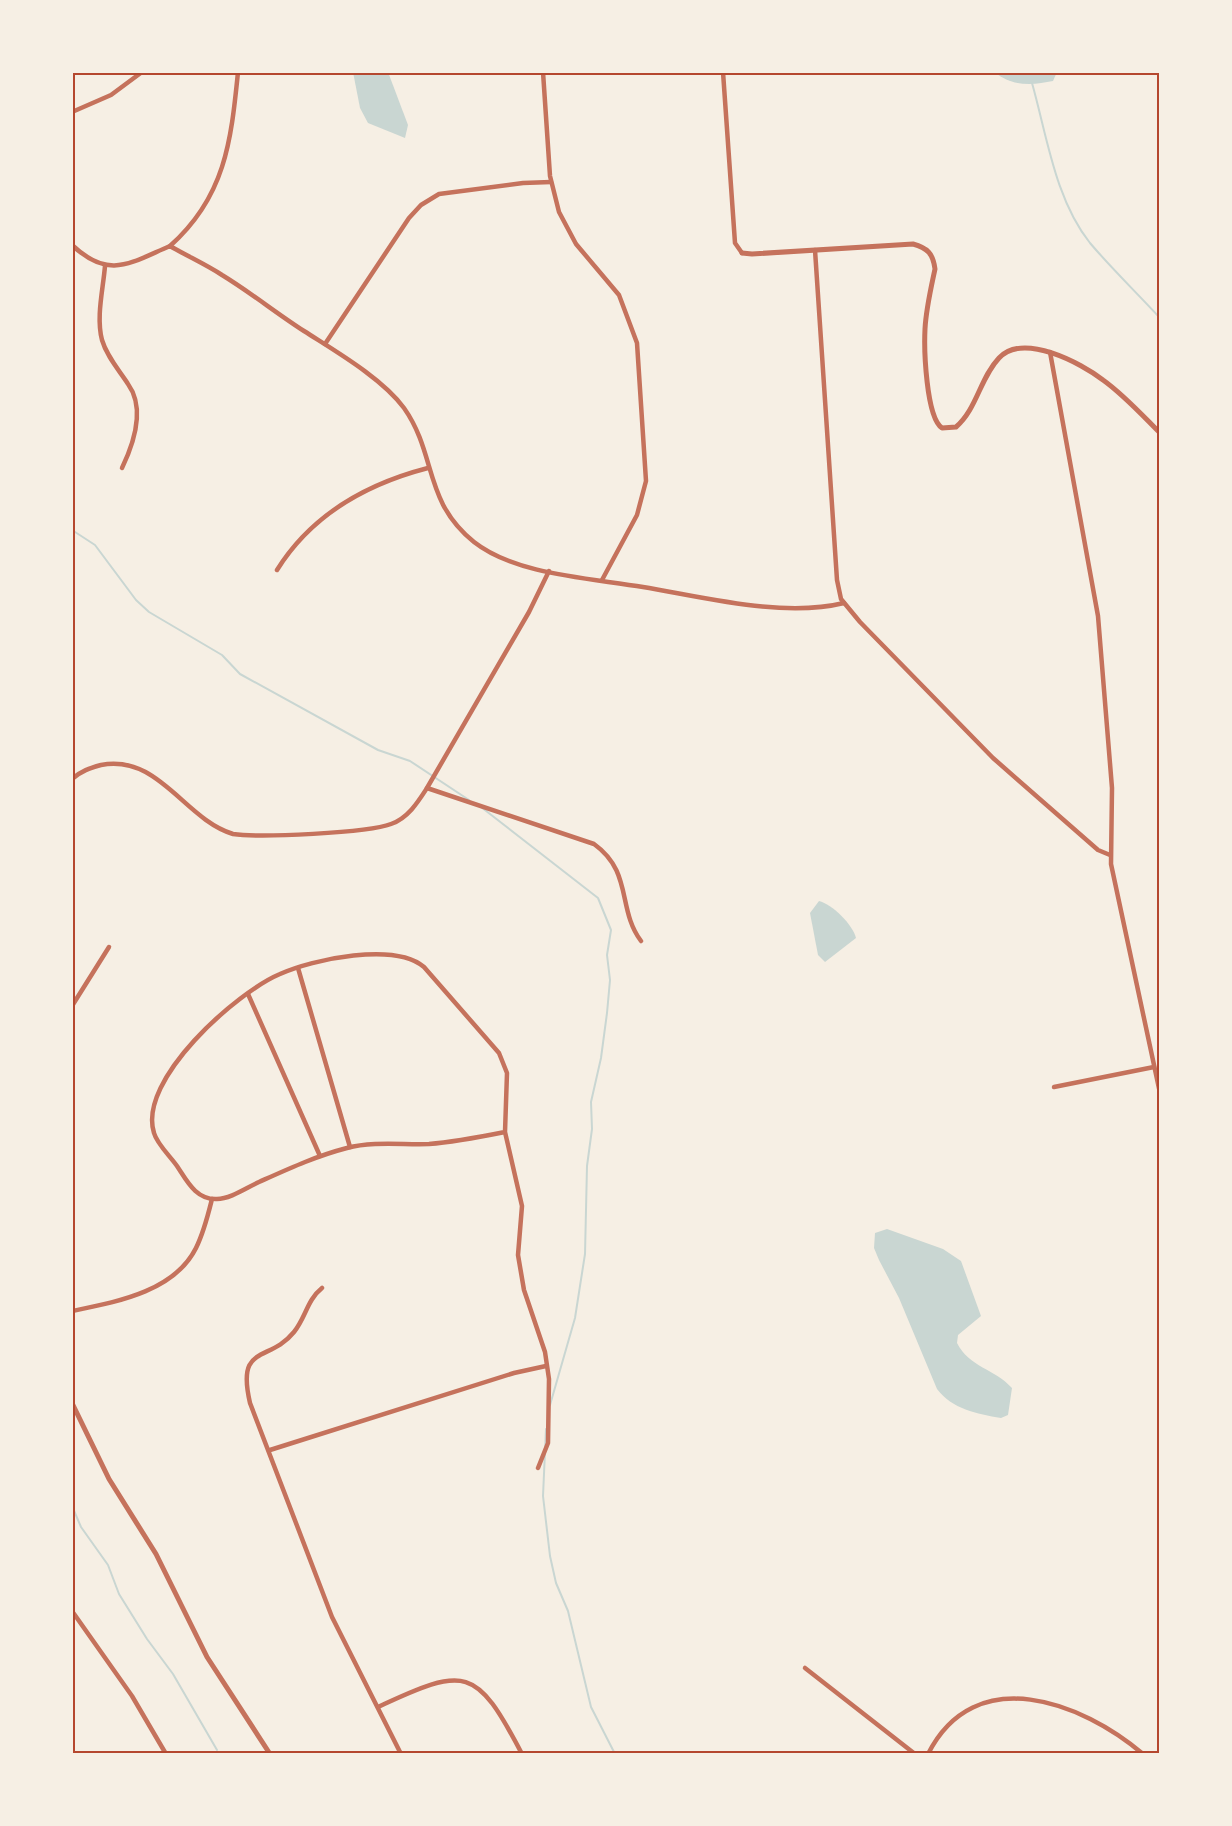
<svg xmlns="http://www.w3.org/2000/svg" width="1232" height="1826" viewBox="0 0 1232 1826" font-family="Mulish,sans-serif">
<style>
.water{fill:#c9d6d2}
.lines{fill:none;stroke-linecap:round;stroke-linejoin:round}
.stream{stroke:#c9d6d2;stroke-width:2}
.minor{stroke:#c5725c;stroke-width:4.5}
.tertiary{stroke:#c5725c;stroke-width:5}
.neatline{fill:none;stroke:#b5482f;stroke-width:2}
</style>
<rect width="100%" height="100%" fill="#f6efe4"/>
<g class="water">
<polygon points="353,72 388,72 408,125 405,138 368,123 360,108"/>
<path d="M995 72H1057L1053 81C1034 85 1011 87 995 72Z"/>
<path d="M819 901C832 904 853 925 856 938L825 962 818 955 810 913Z"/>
<path d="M887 1229 943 1249 961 1261 981 1316 958 1335 957 1343C969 1367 995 1369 1012 1388L1008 1415 1001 1418C977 1414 952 1409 937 1389L899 1298 879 1260 874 1248 875 1233Z"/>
</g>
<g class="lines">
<g class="stream">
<path d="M1032 83C1047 136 1055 199 1090 243 1112 269 1137 293 1160 318"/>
<polyline points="72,530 95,545 136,600 149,612 222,655 240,674 378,750 410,761 469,800"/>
<polyline points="481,807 598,898 611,930 607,955 610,980 607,1013 601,1058 591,1102 592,1129 587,1166 585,1254 575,1318 550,1405"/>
<polyline points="546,1429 543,1496 550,1556 556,1583 568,1611 591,1707 615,1754"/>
<polyline points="72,1506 81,1527 108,1565 119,1594 147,1639 173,1674 217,1750"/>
</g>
<g class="minor">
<polyline points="543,72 550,176 559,212 576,244 619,295 637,343 646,481 637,515 602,580"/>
<polyline points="723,72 735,243 742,253"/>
<polyline points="72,112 111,95 142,72"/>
<path d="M72 245C109 280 130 263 170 246 187 256 205 264 222 275 250 292 276 313 304 331 335 351 382 378 404 408 437 455 423 501 474 542 516 575 590 578 643 587 703 597 783 618 844 603"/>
<path d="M170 246C225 197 231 142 238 72"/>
<polyline points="815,250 837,580 841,599 860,622 993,758 1098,850 1110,855"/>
<path d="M105 266C103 290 96 317 102 340 107 357 119 370 128 384 146 409 134 443 122 468"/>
<polyline points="325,344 409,218 421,205 439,194 523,183 551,182"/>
<polyline points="1050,352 1098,616 1112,788 1111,864 1160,1093"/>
<path d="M277 570C312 514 366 484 428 468"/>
<path d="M72 779C81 771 90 768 101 765 159 754 184 819 233 834 259 838 368 833 391 824 408 818 418 802 427 788L529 612 549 571"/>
<path d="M427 788 594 844C633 872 617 909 641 941"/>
<polyline points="298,968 350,1147"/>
<polyline points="248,994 320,1156"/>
<polyline points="72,1006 109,947"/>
<polyline points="1054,1087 1154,1067"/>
<path d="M505 1132C480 1137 455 1142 429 1144 403 1145 373 1141 347 1148 316 1156 288 1169 259 1182 246 1188 230 1199 217 1199 196 1200 187 1181 177 1166 170 1156 157 1144 154 1133 137 1080 237 992 280 974 313 959 395 942 424 967L499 1053 507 1073 505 1132 522 1206 518 1255 524 1290 545 1352 549 1379 548 1443 538 1468"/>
<path d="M322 1288C307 1300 306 1317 294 1332 269 1363 236 1343 250 1403L332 1617 401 1754"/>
<path d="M72 1311C116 1302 174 1292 196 1248 204 1232 208 1215 212 1199"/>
<polyline points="270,1450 514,1373 546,1366"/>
<polyline points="72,1611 132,1696 166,1754"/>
<polyline points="805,1668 915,1754"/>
<path d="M378 1707C466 1666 476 1666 522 1754"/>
<path d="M928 1754C975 1661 1082 1702 1143 1754"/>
</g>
<g class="tertiary">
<path d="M742 253 752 254 913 244C927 248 933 253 935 269 931 288 926 309 925 329 924 349 926 417 942 428L956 427C977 409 980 378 999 358 1023 332 1081 363 1103 380 1124 395 1142 415 1160 433"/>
<polyline points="72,1403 109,1479 156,1554 207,1657 270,1754"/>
</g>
</g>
<rect width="1232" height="1826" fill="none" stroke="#f6efe4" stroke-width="147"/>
<rect x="74" y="74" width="1084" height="1678" class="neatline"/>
</svg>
